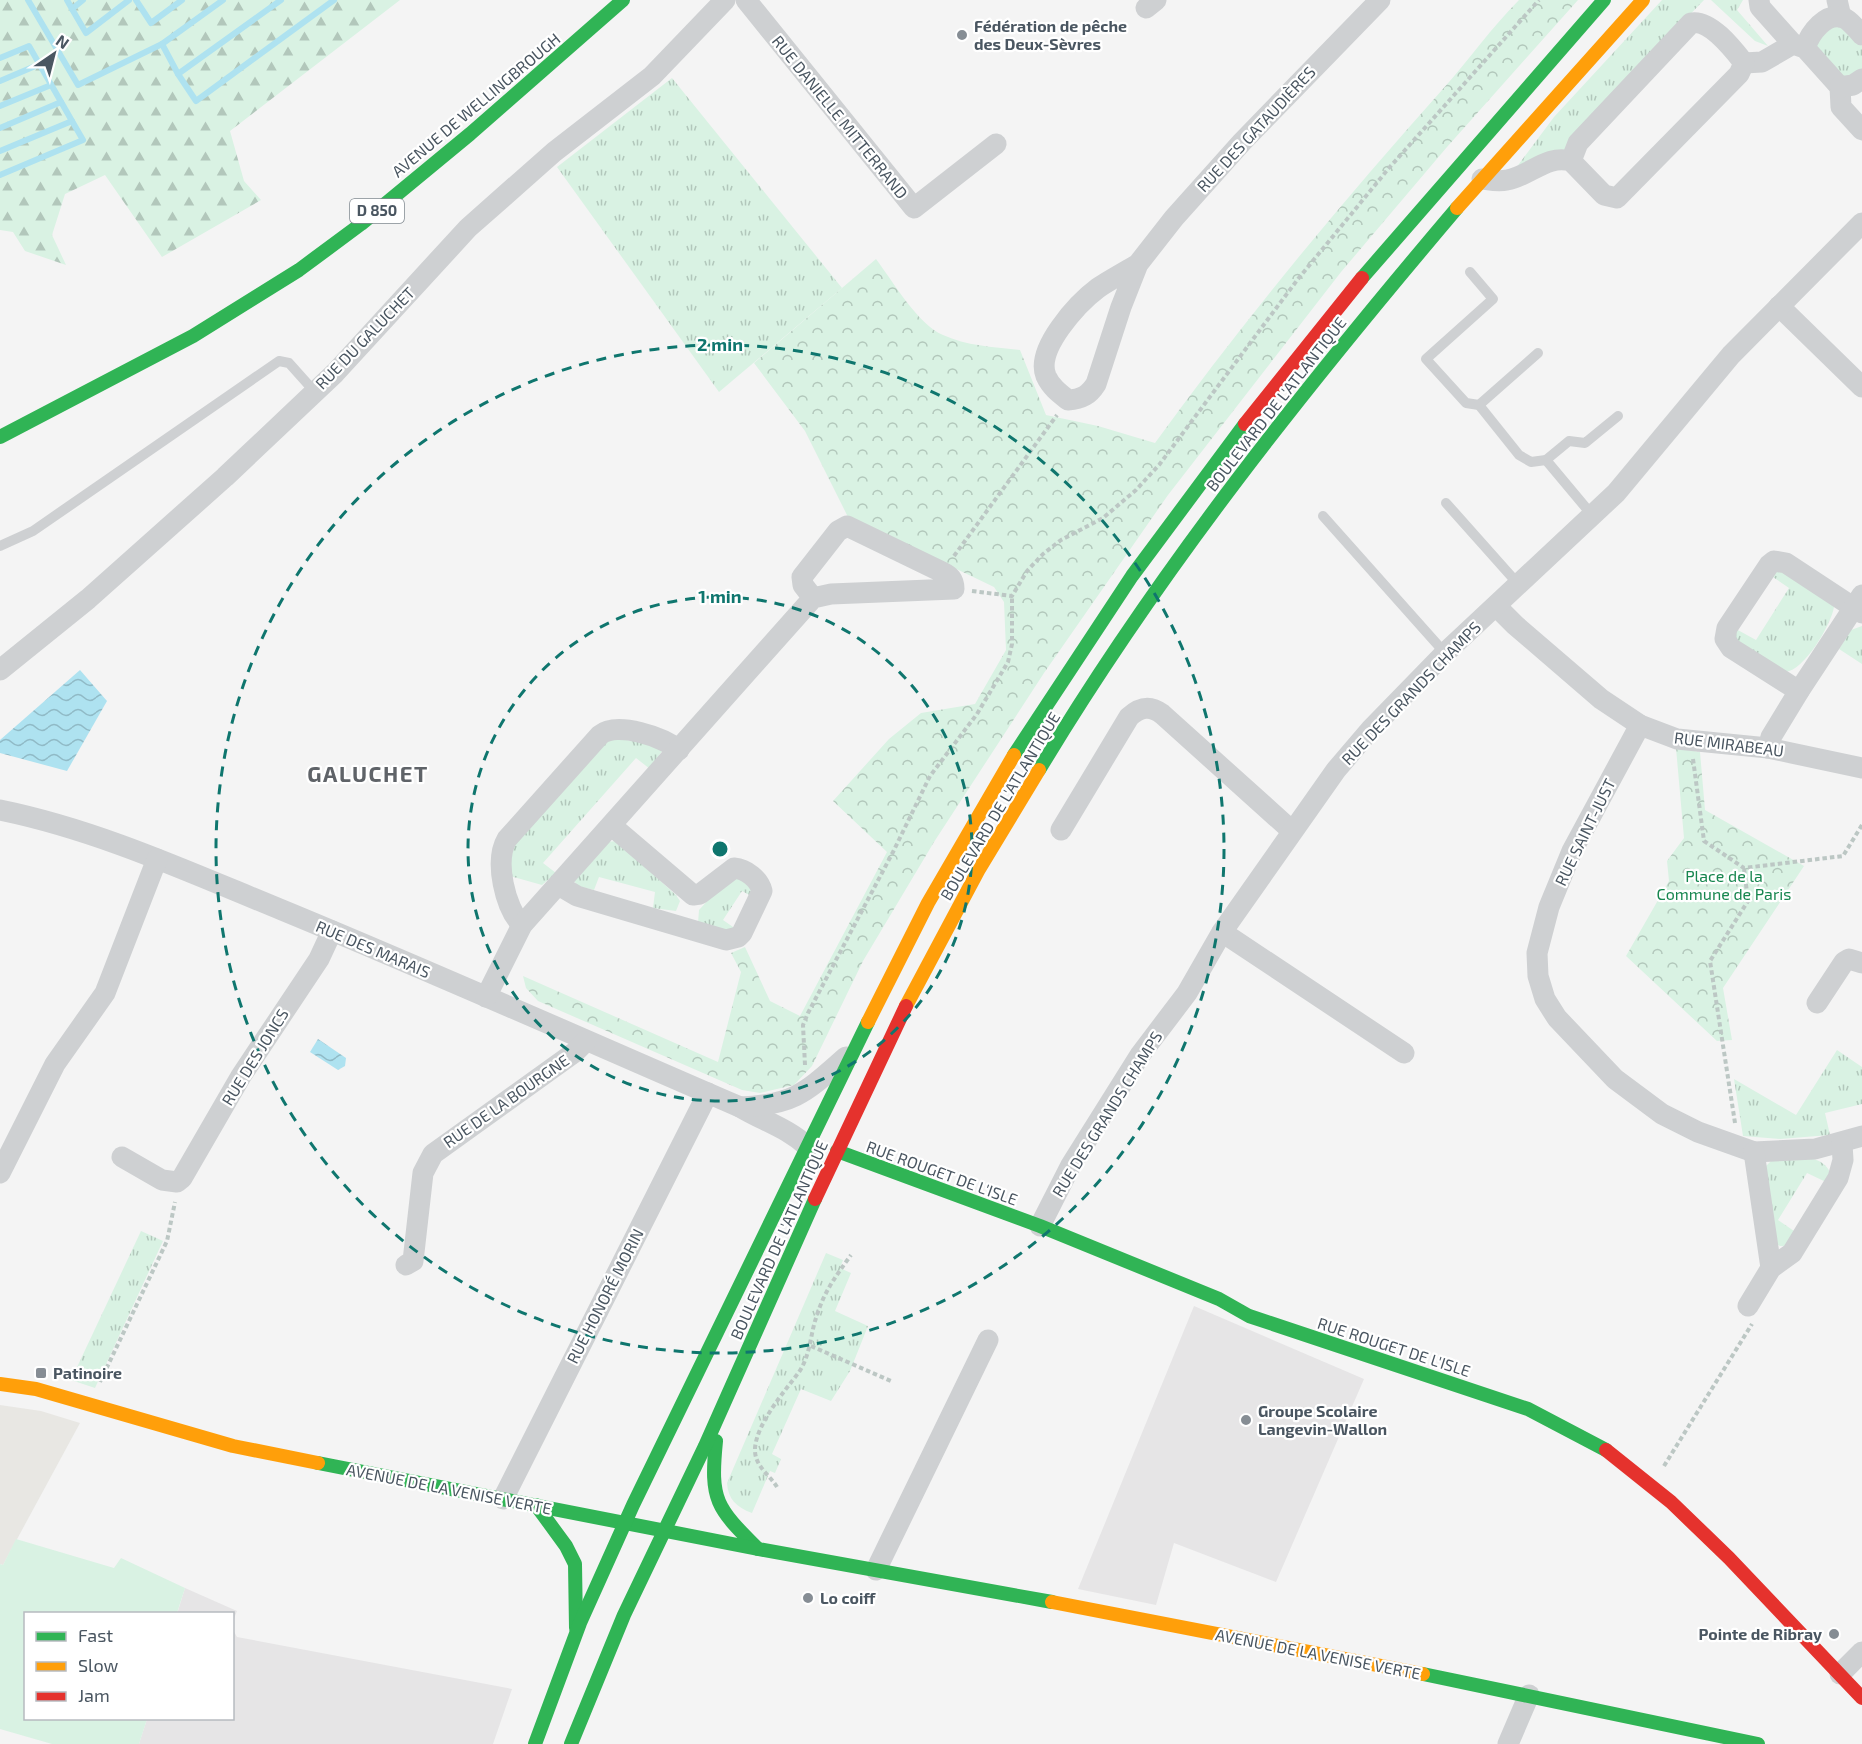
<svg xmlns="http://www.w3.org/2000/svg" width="1862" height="1744" viewBox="0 0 1862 1744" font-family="'Exo 2',sans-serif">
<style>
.commercial{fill:#e8e7e3}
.education{fill:#e6e5e6}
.grass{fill:url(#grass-tufts)}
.forest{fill:url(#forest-firs)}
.park{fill:url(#park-crowns)}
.garden{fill:#d9f2e3}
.water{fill:url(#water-waves)}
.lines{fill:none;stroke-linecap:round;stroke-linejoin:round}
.stream{stroke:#aee2f0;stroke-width:6}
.path{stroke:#bcc7c4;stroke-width:4;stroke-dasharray:4.5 3;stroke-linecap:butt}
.lane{stroke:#ced0d2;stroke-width:10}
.street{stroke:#ced0d2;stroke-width:21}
.fast{stroke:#30b455;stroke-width:14}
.slow{stroke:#ff9f0a;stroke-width:14}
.jam{stroke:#e5322d;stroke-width:14}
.ring{fill:none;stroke:#0f766e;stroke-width:3;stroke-dasharray:10 8}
.poi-dot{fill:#868d94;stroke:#fff;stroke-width:2}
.labels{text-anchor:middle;stroke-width:4.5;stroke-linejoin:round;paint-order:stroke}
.shield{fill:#fff;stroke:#808990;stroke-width:1.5}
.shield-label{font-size:15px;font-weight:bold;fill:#4a5661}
.poi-label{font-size:16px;font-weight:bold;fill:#4a5661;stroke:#fff;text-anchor:start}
.street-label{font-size:16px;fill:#4a5661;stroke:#fff}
.park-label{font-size:16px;fill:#17864f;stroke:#fff}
.district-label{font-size:22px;font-weight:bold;letter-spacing:1.5px;fill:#5f6368;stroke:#fff}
.centre{fill:#0f766e;stroke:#fff;stroke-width:3}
.ring-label{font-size:18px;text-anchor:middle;font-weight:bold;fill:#0f766e;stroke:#fff;stroke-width:4.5;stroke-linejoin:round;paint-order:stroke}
</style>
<defs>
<pattern id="grass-tufts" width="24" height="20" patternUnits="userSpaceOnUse" patternTransform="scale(1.5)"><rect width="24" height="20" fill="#d9f2e3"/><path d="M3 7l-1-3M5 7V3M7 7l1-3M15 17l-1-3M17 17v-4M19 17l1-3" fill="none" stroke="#b2c7bb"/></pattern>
<pattern id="forest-firs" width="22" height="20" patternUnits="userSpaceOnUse" patternTransform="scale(1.5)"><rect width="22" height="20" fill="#d9f2e3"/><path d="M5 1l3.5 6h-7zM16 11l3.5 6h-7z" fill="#b2c7bb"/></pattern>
<pattern id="park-crowns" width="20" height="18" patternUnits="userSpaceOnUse" patternTransform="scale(1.5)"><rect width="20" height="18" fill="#d9f2e3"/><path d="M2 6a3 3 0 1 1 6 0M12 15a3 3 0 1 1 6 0" fill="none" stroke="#b2c7bb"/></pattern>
<pattern id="water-waves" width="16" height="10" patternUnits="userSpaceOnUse" patternTransform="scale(1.5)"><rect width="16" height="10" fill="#aee2f0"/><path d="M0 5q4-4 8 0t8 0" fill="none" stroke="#90bac6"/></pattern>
</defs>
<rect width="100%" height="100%" fill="#f4f4f4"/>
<polygon class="commercial" points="0,1405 41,1411 80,1423 3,1565 0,1564"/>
<g class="education">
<polygon points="1194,1306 1364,1379 1276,1582 1174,1543 1156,1605 1078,1589"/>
<polygon points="185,1588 237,1611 233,1621 232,1614 177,1614"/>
<polygon points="233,1630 237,1637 512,1689 493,1744 139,1744 147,1719 232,1718"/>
</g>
<g class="grass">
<polygon points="1662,0 1704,0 1675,30 1568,154 1516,168 1554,117"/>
<polygon points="1711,0 1743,0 1737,10 1768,46 1755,41"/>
<polygon points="1834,26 1846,28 1862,46 1862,71 1841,78 1817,54 1815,42"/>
<polygon points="672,78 842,288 719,392 557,167"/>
<path d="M1778 569 1827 599 1834 607C1831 625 1804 671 1785 672L1735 642 1736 629 1756 640 1789 588 1770 575Z"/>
<polygon points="1862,626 1862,664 1839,649 1851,630"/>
<polygon points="610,737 656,745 662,751 650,769 636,758 543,863 556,873 542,885 510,876 506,850"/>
<polygon points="616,841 676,895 680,901 676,911 653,908 655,892 599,877 594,890 578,886 574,881 607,842"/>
<polygon points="731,875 752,882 753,897 742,891 723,920 736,929 733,934 698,923 699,910"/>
<polygon points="1837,1050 1862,1067 1862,1104 1825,1113 1830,1135 1780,1139 1743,1136 1734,1079 1796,1115"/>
<path d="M1773 1159C1794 1159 1821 1151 1831 1174L1826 1182 1807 1173 1778 1220 1794 1231 1788 1246H1780L1772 1241 1763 1169Z"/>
<polygon points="141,1231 163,1241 95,1388 71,1380"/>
<path d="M826 1253 843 1260 840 1268 851 1273 835 1311 868 1326 850 1371 831 1401 801 1389 772 1454 781 1459 775 1473 770 1471 752 1513C736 1507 728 1499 727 1483Z"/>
</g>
<polygon class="forest" points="0,0 400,0 230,131 244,181 261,200 162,257 105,175 65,194 52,235 66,265 25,251 13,232 0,230"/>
<g class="park">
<path d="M1519 0H1578L1447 147 1341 272 1168 495 1044 673 934 842 863 961 812 1066 794 1085 760 1093 742 1090 538 1001 526 988 523 976 718 1062 741 972 731 953 745 947 770 1001 800 1016 887 852 833 801 889 739 921 713 975 704 1006 650 1004 602 994 587 848 517 805 431 754 363 876 259C892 280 918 325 943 335 967 346 994 347 1020 350L1046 415 1098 426 1155 443C1244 320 1341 203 1442 90 1469 60 1491 28 1519 0Z"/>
<polygon points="1676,748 1700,752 1705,810 1804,866 1723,988 1732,1040 1717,1041 1626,956 1669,881 1667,861 1684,838"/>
</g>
<polygon class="garden" points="16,1539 114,1568 121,1558 185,1588 177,1613 26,1614 26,1718 147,1719 139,1744 52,1744 0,1729 0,1564 3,1565"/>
<g class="water">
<polygon points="80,670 107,701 67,771 0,753 0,740"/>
<polygon points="318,1039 346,1058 345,1066 338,1070 310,1052"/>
</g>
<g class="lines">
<g class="stream">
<polyline points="28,0 78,85 162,44 223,0"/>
<polyline points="67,0 72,9 83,0"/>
<polyline points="136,0 151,23 182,0"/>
<polyline points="72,9 86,33 129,0"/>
<polyline points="162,44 178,74 281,0"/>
<polyline points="0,58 29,46 72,121 0,151"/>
<polyline points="178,74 196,101 334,0"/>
<polyline points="0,81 40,64"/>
<polyline points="0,106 51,85"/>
<polyline points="0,128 61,102"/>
<polyline points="0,175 83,140 72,121"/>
</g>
<g class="path">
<polyline points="954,556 1057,415"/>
<polyline points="972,591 1012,596 1027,571 1043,554 1061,540 1103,518 1136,490 1159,465 1298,279 1389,168 1539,0"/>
<polyline points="1693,759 1704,841 1744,868 1843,856 1862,825"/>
<polyline points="805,1065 803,1025 808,1013 893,852 930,776 977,714 1008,662 1012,644 1012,596"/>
<polyline points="1735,1123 1710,961 1748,901 1744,868"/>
<polyline points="811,1346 891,1381"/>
<polyline points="100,1382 167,1241 175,1202"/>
<polyline points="1664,1466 1752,1324"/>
<path d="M777 1487C769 1474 754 1466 755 1448 757 1423 784 1392 799 1372 811 1354 810 1334 817 1315 825 1290 836 1276 851 1255"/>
</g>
<g class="lane">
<polyline points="1470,272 1493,299 1426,359 1466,403 1479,405 1519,455 1531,462 1546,460"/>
<polyline points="1479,405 1538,353"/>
<polyline points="1446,503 1519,585"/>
<polyline points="1592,515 1546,460 1569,441 1585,443 1618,416"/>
<polyline points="1323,516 1445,653"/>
<polyline points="0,546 33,531 279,361 289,363 314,391"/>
</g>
<g class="street">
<polyline points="746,0 914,208 996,144"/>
<polyline points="1759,0 1760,7 1793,44"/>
<polyline points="1837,0 1841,17"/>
<polyline points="1146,8 1156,0"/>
<path d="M1805 48C1810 33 1826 11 1844 18 1851 21 1857 30 1862 35"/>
<polyline points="1744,63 1762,62 1793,44 1805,48 1840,87 1841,107 1862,130"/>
<polyline points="1840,87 1853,85 1862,79"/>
<path d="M1482 179C1490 180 1498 182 1507 180 1530 176 1547 154 1571 161L1604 195 1617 198 1739 74 1744 63C1733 49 1710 19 1691 23L1578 143 1571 161"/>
<path d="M1138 264C1125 272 1111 279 1098 288 1078 303 1035 349 1046 376 1051 387 1059 393 1068 400 1082 399 1089 395 1096 384L1121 307 1138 264 1174 218 1242 142 1380 0"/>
<polyline points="1779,306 1862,387"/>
<polyline points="1496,606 1515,625 1601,699 1640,725 1677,739 1768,748 1862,768"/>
<polyline points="0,670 88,599 225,477 335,373 468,228 554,152 652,76 725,0"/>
<polyline points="1799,691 1731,648 1725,639 1727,628 1769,565 1774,561 1786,563 1862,613"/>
<polyline points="1640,725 1572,851 1549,907 1537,953 1538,976 1545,999 1557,1018 1615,1079 1662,1114 1698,1132 1754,1152 1815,1149 1862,1136"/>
<polyline points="1768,748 1771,737 1799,691 1862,595"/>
<path d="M0 810C98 830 189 872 282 910 435 973 587 1041 740 1107 763 1121 788 1128 808 1147"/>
<path d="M1061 830 1129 717C1140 707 1150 705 1162 714L1292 831"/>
<path d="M560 886 577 896 726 940 738 937 742 933 762 891C759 879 746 869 734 868L700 894 693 895 612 826"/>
<path d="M522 925C505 908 494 861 507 839L600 735C617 721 663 737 679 750"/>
<polyline points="1222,932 1404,1053"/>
<path d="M486 997 522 925 813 598 831 594 954 589C954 579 950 576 942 572L847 526 838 531 802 577 803 585 813 598"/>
<polyline points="1817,1003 1844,962 1849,959 1862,963"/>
<path d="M740 1107C795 1105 806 1092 846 1057"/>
<polyline points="1754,1152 1771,1268"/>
<polyline points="122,1157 162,1180 177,1182 182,1178 241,1076 319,959 332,931"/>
<polyline points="0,1173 55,1064 105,993 157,859"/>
<polyline points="1040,1226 1071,1165 1140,1055 1187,993 1222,932 1336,770 1371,729 1445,653 1616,493 1731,355 1862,223"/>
<polyline points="406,1265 413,1261 423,1173 433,1154 575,1052 586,1041"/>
<polyline points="1748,1306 1771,1268 1792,1253 1838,1178 1843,1160 1842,1144"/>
<polyline points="503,1499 708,1093"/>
<polyline points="876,1570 988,1340"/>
<polyline points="1840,1674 1862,1652"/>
<polyline points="1508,1744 1529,1695"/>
</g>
<g class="fast">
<polyline points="1362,278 1604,0"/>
<polyline points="0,437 193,336 299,270 361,224 470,134 623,0"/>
<polyline points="1014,755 1132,576 1245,424"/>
<path d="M1039 770C1159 570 1306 386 1457 208"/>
<polyline points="837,1151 1040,1226 1219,1299 1249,1316 1528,1409 1606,1450"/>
<path d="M716 1441C710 1501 716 1507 758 1549"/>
<polyline points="318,1463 758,1549 1052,1602"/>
<polyline points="536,1505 566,1546 575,1564 576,1628"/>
<polyline points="1423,1674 1758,1744"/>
<polyline points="535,1744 580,1623 633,1505 868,1022"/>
<polyline points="571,1744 624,1615 705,1446 815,1199"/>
</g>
<g class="slow">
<polyline points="1457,208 1643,0"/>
<polyline points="906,1006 978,871 1039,770"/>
<polyline points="868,1022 928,903 1014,755"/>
<polyline points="0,1384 36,1389 233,1446 318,1463"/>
<polyline points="1052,1602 1423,1674"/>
</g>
<g class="jam">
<polyline points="1245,424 1362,278"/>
<polyline points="815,1199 906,1006"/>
<polyline points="1606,1450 1671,1502 1729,1558 1862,1698"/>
</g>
</g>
<g class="ring">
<circle cx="720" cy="849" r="252"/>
<circle cx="720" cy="849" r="504"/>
</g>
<g class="poi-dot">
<circle cx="962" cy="35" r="6"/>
<rect x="35" y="1367" width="12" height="12" rx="3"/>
<circle cx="1246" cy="1420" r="6"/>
<circle cx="808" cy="1598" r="6"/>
<circle cx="1834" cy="1634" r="6"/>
</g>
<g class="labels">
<rect class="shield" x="350" y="199" width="54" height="24" rx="4.5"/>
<g class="shield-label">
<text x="377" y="216">D 850</text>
</g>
<g class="poi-label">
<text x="974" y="32">Fédération de pêche<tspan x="974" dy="18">des Deux-Sèvres</tspan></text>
<text x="53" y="1379">Patinoire</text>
<text x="1258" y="1417">Groupe Scolaire<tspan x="1258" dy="18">Langevin-Wallon</tspan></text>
<text x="820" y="1604">Lo coiff</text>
<text x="1822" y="1640" text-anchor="end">Pointe de Ribray</text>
</g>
<g class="street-label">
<text transform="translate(476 105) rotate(-40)" y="6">AVENUE DE WELLINGBROUGH</text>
<text transform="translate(840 117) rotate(51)" y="6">RUE DANIELLE MITTERRAND</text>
<text transform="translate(1256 129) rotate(-47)" y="6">RUE DES GATAUDIÈRES</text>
<text transform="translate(365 338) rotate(-46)" y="6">RUE DU GALUCHET</text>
<text transform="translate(1276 404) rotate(-52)" y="6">BOULEVARD DE L'ATLANTIQUE</text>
<text transform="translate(1411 693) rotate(-46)" y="6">RUE DES GRANDS CHAMPS</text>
<text transform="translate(1729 744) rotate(7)" y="6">RUE MIRABEAU</text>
<text transform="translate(1000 806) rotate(-59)" y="6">BOULEVARD DE L'ATLANTIQUE</text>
<text transform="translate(1585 832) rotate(-64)" y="6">RUE SAINT-JUST</text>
<text transform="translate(373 949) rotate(23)" y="6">RUE DES MARAIS</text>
<text transform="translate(255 1057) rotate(-58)" y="6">RUE DES JONCS</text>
<text transform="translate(506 1101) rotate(-35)" y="6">RUE DE LA BOURGNE</text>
<text transform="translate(1107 1114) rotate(-58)" y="6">RUE DES GRANDS CHAMPS</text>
<text transform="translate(942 1173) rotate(20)" y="6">RUE ROUGET DE L'ISLE</text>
<text transform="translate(779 1240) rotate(-66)" y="6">BOULEVARD DE L'ATLANTIQUE</text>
<text transform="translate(605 1296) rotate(-63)" y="6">RUE HONORÉ MORIN</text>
<text transform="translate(1394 1347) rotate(18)" y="6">RUE ROUGET DE L'ISLE</text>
<text transform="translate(449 1489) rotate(11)" y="6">AVENUE DE LA VENISE VERTE</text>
<text transform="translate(1318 1654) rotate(11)" y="6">AVENUE DE LA VENISE VERTE</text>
</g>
<g class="park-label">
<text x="1724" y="882">Place de la<tspan x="1724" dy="18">Commune de Paris</tspan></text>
</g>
<g class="district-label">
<text x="368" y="782">GALUCHET</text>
</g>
</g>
<circle cx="720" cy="849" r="9" class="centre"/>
<g class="ring-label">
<text x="720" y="351">2 min</text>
<text x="720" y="603">1 min</text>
</g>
<rect x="24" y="1612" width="210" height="108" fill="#ffffff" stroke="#b7bbc0" stroke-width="1.5"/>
<rect x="36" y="1632" width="30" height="9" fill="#30b455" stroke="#b7bbc0" stroke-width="1.5"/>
<text x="78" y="1642" font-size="18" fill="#4a5661">Fast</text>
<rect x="36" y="1662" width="30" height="9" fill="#ff9f0a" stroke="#b7bbc0" stroke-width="1.5"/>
<text x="78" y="1672" font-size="18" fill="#4a5661">Slow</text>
<rect x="36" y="1692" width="30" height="9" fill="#e5322d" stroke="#b7bbc0" stroke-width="1.5"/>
<text x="78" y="1702" font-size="18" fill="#4a5661">Jam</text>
<g transform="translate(54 54) rotate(35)" stroke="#ffffff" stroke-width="4.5" paint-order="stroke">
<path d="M0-4.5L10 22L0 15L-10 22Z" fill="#4a5661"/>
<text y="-9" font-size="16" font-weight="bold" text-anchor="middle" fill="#4a5661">N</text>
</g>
</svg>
